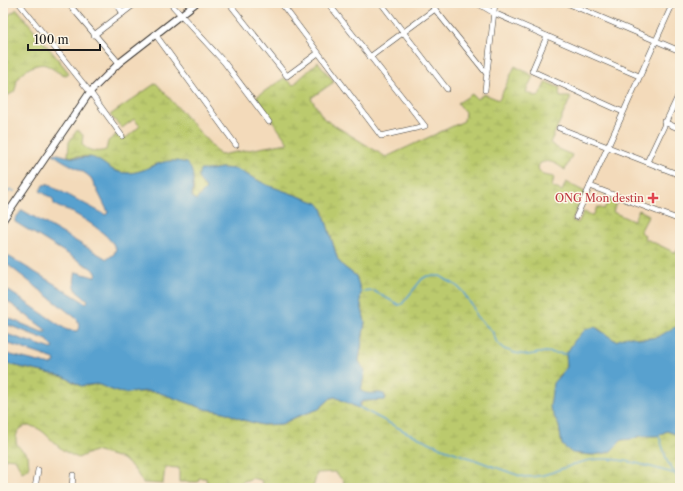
<svg xmlns="http://www.w3.org/2000/svg" width="683" height="491" viewBox="0 0 683 491" font-family="'Libre Caslon Text',serif">
<style>
.wetland{fill:url(#wetland-marsh);stroke:#6c7344}
.water{fill:#58a1cf;stroke:#3a5e76}
.lines{fill:none;stroke-linecap:round;stroke-linejoin:round}
.stream{stroke:#58a1cf;stroke-width:1.5}
.minor-casing{stroke:#3c3834;stroke-width:6}
.tertiary-casing{stroke:#3c3834;stroke-width:8}
.minor{stroke:#fff;stroke-width:5}
.tertiary{stroke:#fff;stroke-width:6}
.health-dot{fill:#e0444e;stroke:#fcf5e5;stroke-width:1.5}
.labels{text-anchor:middle;stroke-width:3;stroke-linejoin:round;paint-order:stroke}
.health-label{font-size:11px;fill:#be3a42;stroke:#fcf5e5;text-anchor:end}
</style>
<defs>
<pattern id="wetland-marsh" width="20" height="14" patternUnits="userSpaceOnUse"><rect width="20" height="14" fill="#bbca6d"/><path d="M1 5h8M5 5V1M11 12h8M15 12V8" fill="none" stroke="#a0ad5e"/></pattern>
</defs>
<rect width="100%" height="100%" fill="#fcf5e5"/>
<filter id="ink" filterUnits="userSpaceOnUse"><feTurbulence type="fractalNoise" baseFrequency=".025" numOctaves="2"/><feDisplacementMap in="SourceGraphic" scale="8" xChannelSelector="R" yChannelSelector="G"/><feConvolveMatrix kernelMatrix="1 2 1 2 8 2 1 2 1" color-interpolation-filters="sRGB"/></filter>
<filter id="wash" filterUnits="userSpaceOnUse"><feTurbulence type="fractalNoise" baseFrequency=".012" numOctaves="4" result="noise"/><feDisplacementMap in="SourceGraphic" scale="16" xChannelSelector="R" yChannelSelector="G"/><feGaussianBlur stdDeviation="0.9" result="paint"/><feColorMatrix in="noise" values="0 0 0 0 0 0 0 0 0 0 0 0 0 0 0 0 0 1.4 0 .05"/><feComposite in="paint" operator="in"/></filter>
<g filter="url(#wash)">
<rect width="100%" height="100%" fill="#f3daba"/>
<g class="wetland">
<path d="M17 9 69 73 66 75C58 74 53 68 46 65 37 62 21 71 17 80 16 85 16 88 14 92L3 98V19Z"/>
<path d="M318 62 334 82 311 98 324 119 386 157 464 121 465 112 458 103 472 94 477 99 484 94 499 100 515 66 533 76 526 92 538 97 546 82 560 88 559 92 560 97H571L550 143 560 150 572 155 565 170C557 164 549 158 539 164L538 169 543 175 554 177 552 187 562 191 566 182 585 192 572 220 578 223 584 211 593 216 597 207 604 209 609 200 616 203 613 212 633 221 639 210 649 215 640 232 645 235 644 238 676 253 680 245V326C671 328 665 335 656 337 642 341 632 334 618 341L612 339 598 328 586 329 579 336 566 354 567 367 558 376 550 403 559 426 562 445 577 454 593 455 606 453 615 447 622 440C628 439 634 437 641 436 651 434 657 437 667 431L680 436V488H343L344 481 334 472 317 473 313 488H264L261 480 252 478 242 482 241 488H207L206 478H199L198 482H179V468L165 467 163 484 143 483C128 457 121 458 94 451L78 458C72 455 64 452 59 447 50 440 42 426 28 426 18 426 12 439 19 447 21 450 25 452 28 455L29 468 22 472 15 459 5 458 3 466V363L65 377 76 384 87 386 97 384 117 392H157L205 409 224 412 243 420 262 425 282 424 296 417 319 409 331 398 335 397 358 408 364 401 380 400 386 397 384 394C376 391 370 396 361 392L360 388 364 371 359 361 365 322 360 300 361 292 356 276 343 266 338 260 322 208 312 201 267 185 236 169 222 168 207 170 201 183 206 189 196 200 192 197 194 188 186 163C158 155 149 174 126 173 108 172 105 161 92 158 85 155 77 158 68 156L69 142 77 130 83 135 82 144C87 151 98 153 106 150L108 141 117 134 121 137 126 138 140 126 134 119 122 128 110 115 156 83 220 155 288 143 256 97 284 78 293 85Z"/>
</g>
<g class="water">
<path d="M54 153C62 155 71 158 79 158 84 158 88 156 94 158 106 163 111 173 127 173 150 173 159 155 186 163 197 172 192 185 192 197L196 200 206 189 198 178 200 170H211L221 168 236 169 267 185 318 203 322 208 338 260 343 266 356 276 361 292 360 300 365 322 359 361 365 371 361 391C370 396 376 391 384 394L386 400 364 401 361 402 358 408 335 397 331 398 319 409 296 417 282 424 262 425 243 420 224 412 205 409 157 392 148 391 124 393 117 392 97 384 81 386 65 377 3 363V353L51 365 55 362 54 359 3 342V333L52 349 54 348 47 340 3 323V316L42 332H46V330L3 298V287L67 330 78 331 80 327 77 319 3 261V253L86 303 88 301 87 299C75 293 72 285 76 272L94 277 97 274 94 270 15 222V219L22 210 107 259 114 254 116 248C105 231 86 220 68 210 63 208 58 208 54 204L53 199 40 191 43 185 47 184 106 215 108 212 91 178C82 169 65 164 53 154Z"/>
<polygon points="680,326 680,436 667,431 657,436 640,436 633,439 622,440 611,451 606,453 593,455 572,453 562,445 559,426 550,408 553,383 567,367 566,354 575,340 586,329 595,327 616,341 627,336 643,339 658,337 673,328"/>
</g>
<g class="lines">
<g class="stream">
<polyline points="3,197 10,190 14,191"/>
<polyline points="3,207 7,209"/>
<polyline points="361,292 374,291 399,305 402,304 422,279 427,276 440,276 457,286 463,292 473,307 476,316 492,331 497,343 504,349 515,353 528,355 545,352 566,354"/>
<path d="M357 406 406 432 442 448 520 476C545 481 567 463 591 460 618 456 647 466 673 473"/>
<polyline points="659,436 667,461 680,482"/>
</g>
</g>
</g>
<g filter="url(#ink)">
<g class="lines">
<g class="minor-casing">
<g id="minor">
<polyline points="19,3 90,92 122,136"/>
<polyline points="68,3 119,63"/>
<polyline points="116,3 123,13"/>
<polyline points="170,3 224,62 269,122"/>
<polyline points="229,3 287,76 318,53"/>
<polyline points="281,3 381,136 425,126 328,3"/>
<polyline points="381,3 447,89"/>
<polyline points="430,3 487,74"/>
<polyline points="477,3 494,13 639,76"/>
<polyline points="567,3 680,51"/>
<polyline points="678,3 680,4"/>
<polyline points="155,34 236,145"/>
<polyline points="94,35 136,3"/>
<polyline points="547,36 532,71 623,112"/>
<polyline points="370,57 435,9"/>
<polyline points="485,90 495,3"/>
<polyline points="664,122 680,129"/>
<polyline points="559,128 680,175"/>
<polyline points="647,162 680,92"/>
<polyline points="590,186 680,220"/>
<polyline points="576,217 673,3"/>
<polyline points="35,488 38,470"/>
<polyline points="72,488 73,475"/>
</g>
</g>
<g class="tertiary-casing">
<polyline id="tertiary" points="3,220 90,92 119,63 196,3"/>
</g>
<use href="#minor" class="minor"/>
<use href="#tertiary" class="tertiary"/>
</g>
</g>
<path class="health-dot" d="M651 192h4v4h4v4h-4v4h-4v-4h-4v-4h4z"/>
<g class="labels">
<g class="health-label">
<text x="644" y="202">ONG Mon destin</text>
</g>
</g>
<rect width="683" height="491" fill="none" stroke="#fcf5e5" stroke-width="16"/>
<path d="M28 44v6h72v-6" fill="none" stroke="#1c1c1c" stroke-width="2"/>
<text x="34" y="44" font-size="12" fill="#1c1c1c" stroke="#fcf5e5" stroke-width="3" paint-order="stroke">100 m</text>
</svg>
